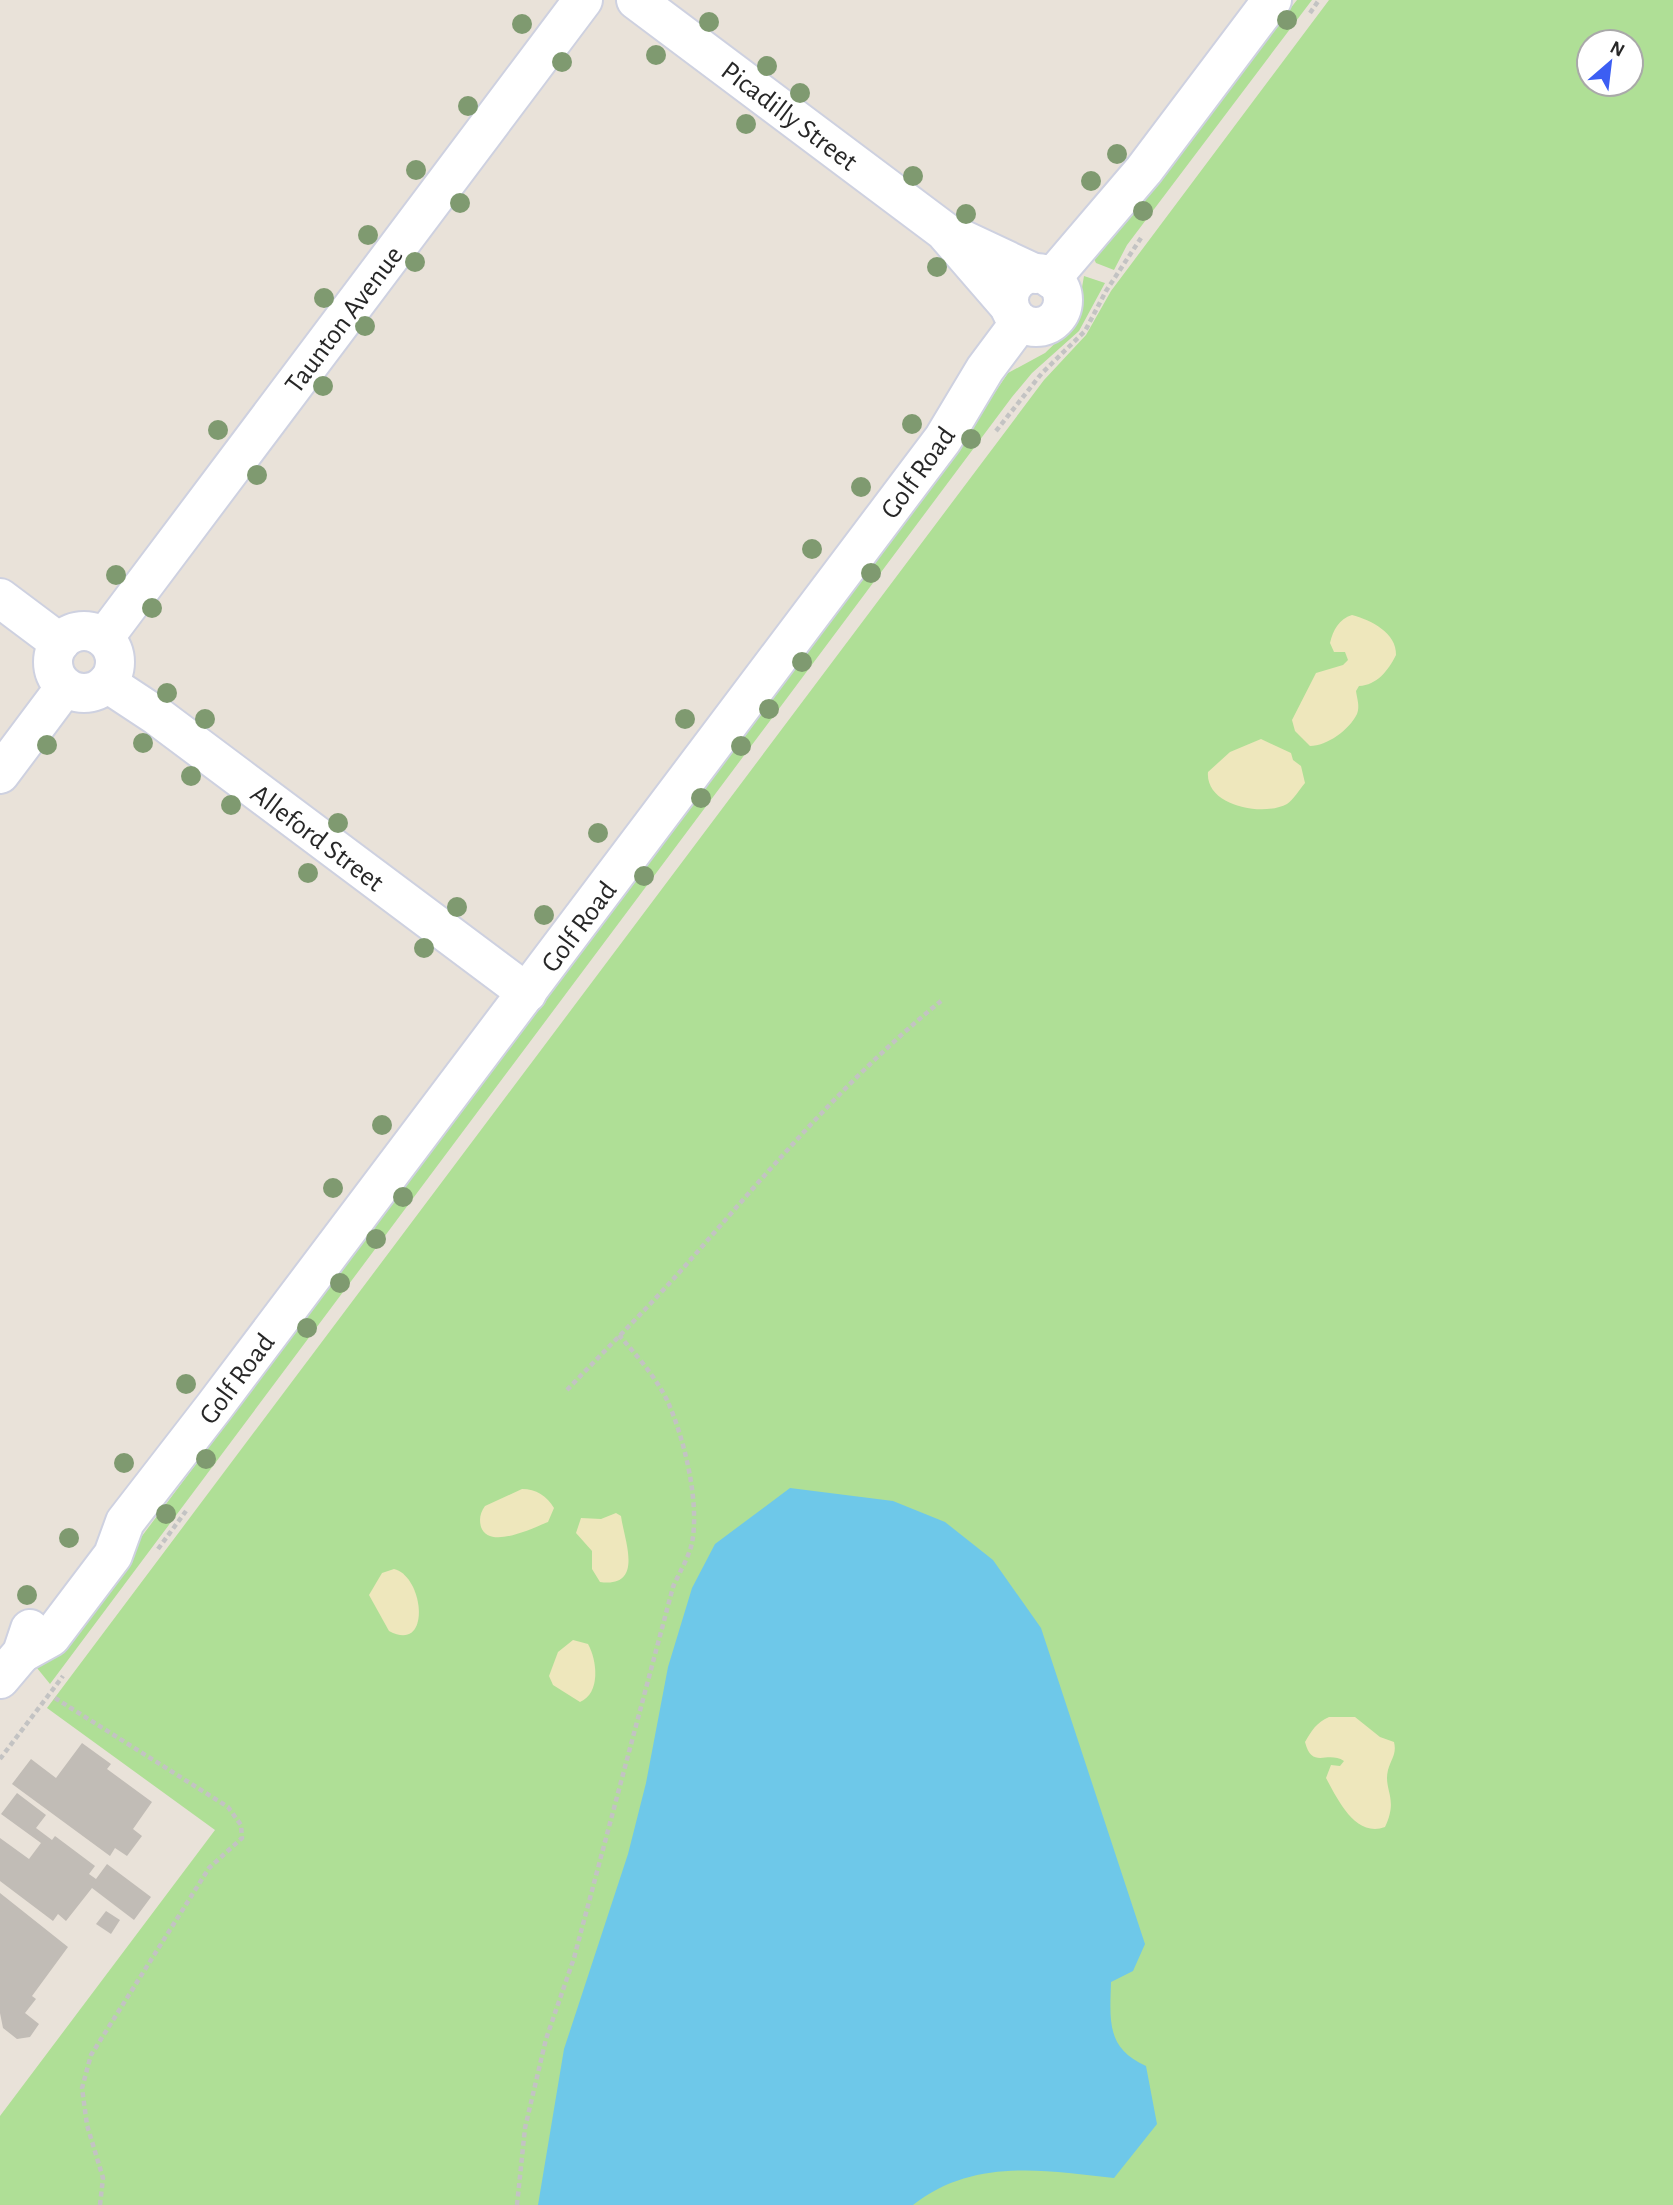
<svg xmlns="http://www.w3.org/2000/svg" width="1673" height="2205" viewBox="0 0 1673 2205" font-family="'Alegreya Sans',sans-serif">
<style>
.green{fill:#afdf96;fill-rule:evenodd}
.sand{fill:#eee7bc}
.water{fill:#6ec8e9}
.building{fill:#c1bcb6}
.lines{fill:none;stroke-linecap:round;stroke-linejoin:round}
.minor-casing{stroke:#ced1e0;stroke-width:42}
.tertiary-casing{stroke:#ced1e0;stroke-width:42}
.path{stroke:#c3c3c3;stroke-width:4.5;stroke-dasharray:5 3.5;stroke-linecap:butt}
.minor{stroke:#fff;stroke-width:38}
.tertiary{stroke:#fff;stroke-width:38}
.tree{fill:#7f9a70}
.labels{text-anchor:middle;stroke-width:6;stroke-linejoin:round;paint-order:stroke}
.street-label{font-size:28px;fill:#272727;stroke:#fff}
</style>
<rect width="100%" height="100%" fill="#e9e2d9"/>
<g class="green">
<polygon points="1297,0 1312,0 1127,245 1114,270 1096,263 1094,259"/>
<path d="M1329 0H1673V2205H0V2116L215 1830 47 1708 1044 380 1086 335 1111 291ZM1589 42H1631V84H1589Z"/>
<polygon points="1084,276 1105,283 1079,331 1032,373 1012,397 50,1684 37,1668 76,1624 950,459 1008,373 1045,353 1068,331 1077,316"/>
</g>
<g class="sand">
<path d="M1352 615C1371 620 1397 633 1396 655 1388 671 1377 685 1359 686L1356 691C1357 699 1360 706 1357 714 1349 730 1327 746 1310 746L1295 731 1292 720 1316 673 1343 665 1348 660 1345 652H1334L1330 643C1333 630 1339 619 1352 615Z"/>
<path d="M1261 739 1291 753 1293 760 1301 766 1305 783C1299 790 1293 800 1287 804 1263 817 1205 806 1208 772L1230 752Z"/>
<path d="M522 1489C536 1489 547 1496 554 1508L548 1522C533 1528 489 1550 481 1527 479 1519 480 1513 485 1506Z"/>
<path d="M616 1513 621 1516C624 1540 645 1588 600 1582L592 1569V1551L576 1533 581 1518 601 1519Z"/>
<path d="M394 1569C424 1576 432 1654 389 1631L369 1595 382 1573Z"/>
<path d="M573 1640 588 1644C597 1660 601 1693 580 1702L553 1685 549 1676 558 1652Z"/>
<path d="M1329 1717H1355L1380 1737 1394 1742C1397 1754 1391 1759 1388 1770 1383 1790 1399 1798 1385 1827 1355 1838 1337 1798 1326 1778L1331 1765 1340 1766 1344 1761C1327 1750 1312 1770 1305 1742 1312 1730 1316 1723 1329 1717Z"/>
</g>
<path class="water" d="M790 1488 893 1501 945 1522 993 1560 1041 1628 1145 1944 1133 1971 1111 1982C1110 2021 1106 2048 1146 2066L1157 2124 1114 2178C1043 2170 973 2158 913 2205H538L564 2049 628 1854 646 1783 668 1667 692 1588 715 1544Z"/>
<g class="building">
<polygon points="82,1743 111,1764 107,1769 152,1802 133,1829 142,1836 127,1856 115,1848 110,1856 12,1784 31,1759 56,1778"/>
<polygon points="17,1793 46,1815 36,1828 52,1840 55,1836 95,1866 89,1874 96,1879 107,1864 151,1897 134,1920 92,1888 66,1921 58,1914 53,1921 0,1881 0,1838 29,1859 41,1843 1,1814"/>
<polygon points="0,1893 68,1947 32,1996 36,1999 25,2013 39,2024 30,2037 17,2039 3,2028 0,2013"/>
<polygon points="106,1911 120,1920 111,1934 96,1924"/>
</g>
<g class="lines">
<g class="minor-casing">
<g id="minor">
<polyline points="636,0 944,231 1009,306"/>
<polyline points="955,236 1036,274"/>
<polyline points="0,598 60,643"/>
<circle cx="84" cy="662" r="31"/>
<polyline points="104,638 583,0"/>
<polyline points="107,683 157,716 527,993"/>
<polyline points="0,774 65,687"/>
</g>
</g>
<g class="tertiary-casing">
<g id="tertiary">
<circle cx="1036" cy="300" r="27"/>
<polyline points="1051,279 1144,170 1272,0"/>
<polyline points="22,1653 51,1637 113,1555 125,1522 214,1407 943,439 985,369 1020,322"/>
<polyline points="0,1679 22,1653 30,1629"/>
</g>
</g>
<g class="path">
<polyline points="1310,13 1319,0"/>
<polyline points="996,431 1042,373 1085,331 1106,291 1141,238"/>
<path d="M567 1390C606 1349 647 1309 685 1266 766 1174 845 1079 941 1001"/>
<polyline points="158,1549 186,1511"/>
<polyline points="55,1698 228,1807 241,1825 242,1838 209,1868 91,2055 82,2088 87,2125 103,2178 100,2205"/>
<polyline points="0,1759 63,1676"/>
<path d="M517 2205 525 2128 546 2039 574 1958 673 1587C679 1573 689 1557 692 1543 700 1502 684 1437 667 1400 655 1376 636 1355 619 1335"/>
</g>
<use href="#minor" class="minor"/>
<use href="#tertiary" class="tertiary"/>
</g>
<g class="tree">
<circle cx="1287" cy="20" r="10"/>
<circle cx="709" cy="22" r="10"/>
<circle cx="522" cy="24" r="10"/>
<circle cx="656" cy="55" r="10"/>
<circle cx="562" cy="62" r="10"/>
<circle cx="767" cy="66" r="10"/>
<circle cx="800" cy="93" r="10"/>
<circle cx="468" cy="106" r="10"/>
<circle cx="746" cy="124" r="10"/>
<circle cx="1117" cy="154" r="10"/>
<circle cx="416" cy="170" r="10"/>
<circle cx="913" cy="176" r="10"/>
<circle cx="1091" cy="181" r="10"/>
<circle cx="460" cy="203" r="10"/>
<circle cx="1143" cy="211" r="10"/>
<circle cx="966" cy="214" r="10"/>
<circle cx="368" cy="235" r="10"/>
<circle cx="415" cy="262" r="10"/>
<circle cx="937" cy="267" r="10"/>
<circle cx="324" cy="298" r="10"/>
<circle cx="365" cy="326" r="10"/>
<circle cx="323" cy="386" r="10"/>
<circle cx="912" cy="424" r="10"/>
<circle cx="218" cy="430" r="10"/>
<circle cx="971" cy="439" r="10"/>
<circle cx="257" cy="475" r="10"/>
<circle cx="861" cy="487" r="10"/>
<circle cx="812" cy="549" r="10"/>
<circle cx="871" cy="573" r="10"/>
<circle cx="116" cy="575" r="10"/>
<circle cx="152" cy="608" r="10"/>
<circle cx="802" cy="662" r="10"/>
<circle cx="167" cy="693" r="10"/>
<circle cx="769" cy="709" r="10"/>
<circle cx="205" cy="719" r="10"/>
<circle cx="685" cy="719" r="10"/>
<circle cx="143" cy="743" r="10"/>
<circle cx="47" cy="745" r="10"/>
<circle cx="741" cy="746" r="10"/>
<circle cx="191" cy="776" r="10"/>
<circle cx="701" cy="798" r="10"/>
<circle cx="231" cy="805" r="10"/>
<circle cx="338" cy="823" r="10"/>
<circle cx="598" cy="833" r="10"/>
<circle cx="308" cy="873" r="10"/>
<circle cx="644" cy="876" r="10"/>
<circle cx="457" cy="907" r="10"/>
<circle cx="544" cy="915" r="10"/>
<circle cx="424" cy="948" r="10"/>
<circle cx="382" cy="1125" r="10"/>
<circle cx="333" cy="1188" r="10"/>
<circle cx="403" cy="1197" r="10"/>
<circle cx="376" cy="1239" r="10"/>
<circle cx="340" cy="1283" r="10"/>
<circle cx="307" cy="1328" r="10"/>
<circle cx="186" cy="1384" r="10"/>
<circle cx="206" cy="1459" r="10"/>
<circle cx="124" cy="1463" r="10"/>
<circle cx="166" cy="1514" r="10"/>
<circle cx="69" cy="1538" r="10"/>
<circle cx="27" cy="1595" r="10"/>
</g>
<g class="labels">
<g class="street-label">
<text transform="translate(790 115) rotate(37)" y="10">Picadilly Street</text>
<text transform="translate(343 319) rotate(-53)" y="10">Taunton Avenue</text>
<text transform="translate(917 472) rotate(-54)" y="10">Golf Road</text>
<text transform="translate(318 837) rotate(37)" y="10">Alleford Street</text>
<text transform="translate(578 926) rotate(-53)" y="10">Golf Road</text>
<text transform="translate(236 1378) rotate(-53)" y="10">Golf Road</text>
</g>
</g>
<g transform="translate(1610 63) rotate(28)"><circle r="33" fill="#ffffff" stroke="#a9a9a9" stroke-width="2"/>
<path d="M0-5L12 26L0 18L-12 26Z" fill="#3c5ef3"/>
<text y="-10" font-size="19" font-weight="bold" text-anchor="middle" fill="#272727">N</text>
</g>
</svg>
